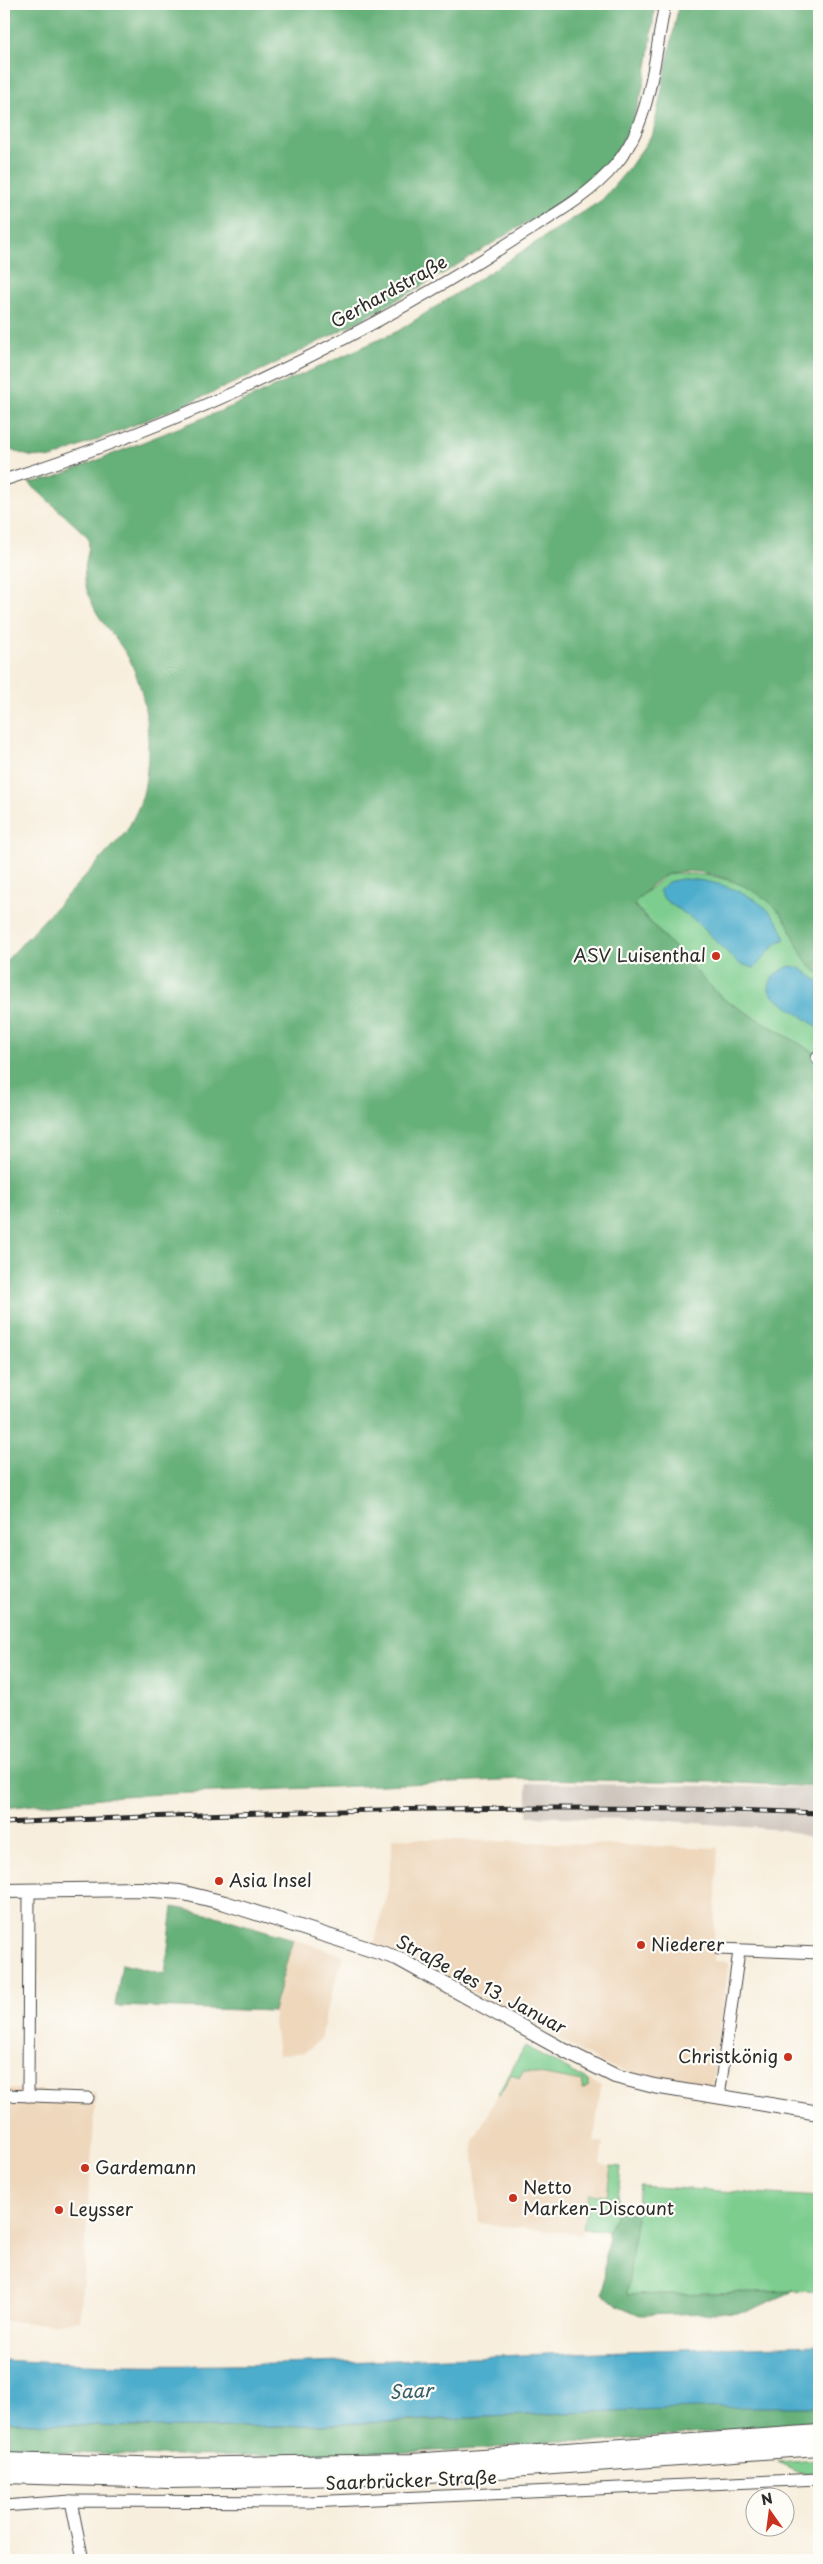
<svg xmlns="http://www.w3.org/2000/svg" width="823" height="2564" viewBox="0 0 823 2564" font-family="'Playpen Sans',sans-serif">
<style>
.built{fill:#eed7bb}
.industrial{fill:#ccc2b9}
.green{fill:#7dcd8e;stroke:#547c5c}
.forest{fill:#66b079;stroke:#486e52}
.water{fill:#4dadcc;stroke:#3c6c7c}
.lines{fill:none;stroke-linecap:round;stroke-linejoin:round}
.minor-casing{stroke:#4a4846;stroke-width:13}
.major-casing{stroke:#4a4846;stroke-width:16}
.highway-casing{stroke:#4a4846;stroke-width:18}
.minor{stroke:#fff;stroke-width:11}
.major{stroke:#fff;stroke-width:14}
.highway{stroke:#fff;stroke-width:16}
.rail-casing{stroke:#2b2b2b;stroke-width:5}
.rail{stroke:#fdfcf7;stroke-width:3;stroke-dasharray:9;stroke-linecap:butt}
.poi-dot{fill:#c8321e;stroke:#fdfcf7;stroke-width:2}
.labels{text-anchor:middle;stroke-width:4.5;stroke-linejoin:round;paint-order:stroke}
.street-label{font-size:18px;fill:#2b2b2b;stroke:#fdfcf7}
.poi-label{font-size:18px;fill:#2b2b2b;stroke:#fdfcf7;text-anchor:start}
.water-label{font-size:19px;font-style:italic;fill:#395f6b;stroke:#fdfcf7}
</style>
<rect width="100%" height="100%" fill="#fdfcf7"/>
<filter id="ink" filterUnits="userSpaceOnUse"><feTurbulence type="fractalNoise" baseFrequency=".02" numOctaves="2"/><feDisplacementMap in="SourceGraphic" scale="10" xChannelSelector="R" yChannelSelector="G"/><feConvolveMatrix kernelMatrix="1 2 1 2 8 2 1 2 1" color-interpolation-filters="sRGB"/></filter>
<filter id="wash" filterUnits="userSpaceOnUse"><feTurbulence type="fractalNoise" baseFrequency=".0096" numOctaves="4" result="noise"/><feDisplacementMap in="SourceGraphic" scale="20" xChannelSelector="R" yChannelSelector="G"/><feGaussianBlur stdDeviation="1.12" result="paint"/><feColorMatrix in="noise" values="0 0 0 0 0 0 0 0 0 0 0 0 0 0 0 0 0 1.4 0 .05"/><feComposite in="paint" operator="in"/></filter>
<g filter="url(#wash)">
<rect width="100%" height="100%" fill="#f7eedd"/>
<g class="built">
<polygon points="393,1838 718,1848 713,1961 729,1962 712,2090 643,2077 604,2064 415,1960 374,1944 387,1895"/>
<polygon points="293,1939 344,1955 326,2012 321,2039 305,2052 278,2055 273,2011"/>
<polygon points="525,2046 601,2086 594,2142 603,2144 600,2164 611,2166 607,2196 589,2194 582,2235 479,2223 473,2141"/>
<polygon points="4,2089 96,2093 80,2320 52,2324 4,2321"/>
</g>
<polygon class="industrial" points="527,1783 819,1788 819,1840 784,1830 658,1820 527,1816"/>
<g class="green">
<path d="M675 873C721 874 767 884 790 928 799 945 803 963 819 973V1047L815 1053 725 1000 705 981 633 903 666 875Z"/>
<polygon points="525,2046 589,2081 589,2086 582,2090 583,2082 523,2071 519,2078 511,2074 500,2095 498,2094"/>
<polygon points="611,2166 621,2167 617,2211 608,2231 583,2228 589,2194 607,2196"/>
<polygon points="640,2186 819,2197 819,2291 626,2295"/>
<polygon points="819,2460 819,2474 797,2472 777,2463"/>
</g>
<g class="forest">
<path d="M4 4H655C649 57 645 116 610 160 584 193 541 213 506 235 414 293 315 347 216 391 162 415 107 435 52 458L29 456 4 448Z"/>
<path d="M679 4H819V973C798 960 796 934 782 915 763 888 701 863 668 874 656 878 643 895 633 904L705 981 725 1000 815 1053 819 1047V1787L718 1782 524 1779 120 1796 4 1808V963L126 832C133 819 141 805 144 790 152 748 149 696 128 657 118 639 100 623 92 603 89 596 85 586 85 578 83 564 91 551 88 537L29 483 53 478 228 408 398 331 602 200 630 167 653 133Z"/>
<polygon points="173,1907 216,1916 293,1939 273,2011 115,2006 122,1964 165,1974"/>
<polygon points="617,2211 637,2213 627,2295 794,2291 746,2312 640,2315 619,2306 603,2293 608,2231"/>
<path d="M741 2406 819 2407V2423L595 2442 557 2441 483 2449 340 2455 165 2456 4 2451V2421C250 2440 495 2412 741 2406Z"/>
</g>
<g class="water">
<path d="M681 879C718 879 775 897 785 939L778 942 754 968 738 963 697 922 665 900 659 891 668 882Z"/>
<path d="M790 966 800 968 819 982V1028L774 997 769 990C769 977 779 971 790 966Z"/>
<path d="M819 2345V2407C547 2404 276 2442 4 2421V2360C151 2370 299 2364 446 2358 571 2353 695 2348 819 2345Z"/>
</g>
</g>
<g filter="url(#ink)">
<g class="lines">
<g class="minor-casing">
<g id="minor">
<path d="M4 480C182 424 355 342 512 241 548 218 589 197 616 164 652 121 654 56 665 4"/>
<polyline points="817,1058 819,1060"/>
<polyline points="719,1949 819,1953"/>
<polyline points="4,2095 88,2098"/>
<polyline points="28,2096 29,1890"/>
<polyline points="719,2097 739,1951"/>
<polyline points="71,2501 83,2560"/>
<polyline points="4,2506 71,2501 309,2502 819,2479"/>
</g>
</g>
<g class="major-casing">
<polyline id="major" points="4,1891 141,1889 180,1892 225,1903 397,1958 565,2051 615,2076 654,2086 819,2113"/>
</g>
<g class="highway-casing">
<g id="highway">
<polyline points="4,2461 170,2466 412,2462 819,2433"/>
<polyline points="4,2475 168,2480 414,2476 819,2447"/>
</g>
</g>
<use href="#minor" class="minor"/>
<use href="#major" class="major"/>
<use href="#highway" class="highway"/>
<g class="rail-casing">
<path id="rail" d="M4 1823C275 1811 548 1802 819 1813"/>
</g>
<use href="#rail" class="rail"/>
</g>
</g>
<g class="poi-dot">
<circle cx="716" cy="956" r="5"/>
<circle cx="219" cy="1881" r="5"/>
<circle cx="641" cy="1945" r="5"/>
<circle cx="788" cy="2057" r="5"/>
<circle cx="85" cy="2168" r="5"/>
<circle cx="513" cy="2198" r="5"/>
<circle cx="59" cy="2210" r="5"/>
</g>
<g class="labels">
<g class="street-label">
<text transform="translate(389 292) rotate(-29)" y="6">Gerhardstraße</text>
<text transform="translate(481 1985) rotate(28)" y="6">Straße des 13. Januar</text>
<text transform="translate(411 2481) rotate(-2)" y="6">Saarbrücker Straße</text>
</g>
<g class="poi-label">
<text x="706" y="962" text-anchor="end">ASV Luisenthal</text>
<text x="229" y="1887">Asia Insel</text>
<text x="651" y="1951">Niederer</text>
<text x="778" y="2063" text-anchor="end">Christkönig</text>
<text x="95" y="2174">Gardemann</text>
<text x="523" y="2194">Netto<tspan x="523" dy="21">Marken-Discount</tspan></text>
<text x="69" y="2216">Leysser</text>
</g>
<g class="water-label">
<text transform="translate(411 2391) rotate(-3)" y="7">Saar</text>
</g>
</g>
<rect width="823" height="2564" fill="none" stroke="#fdfcf7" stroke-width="20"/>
<g transform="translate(770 2512) rotate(346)"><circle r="24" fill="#fdfcf7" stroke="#a9a8a5"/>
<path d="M0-4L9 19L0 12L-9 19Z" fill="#c8321e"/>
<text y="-8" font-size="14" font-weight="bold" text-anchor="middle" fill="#2b2b2b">N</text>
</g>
</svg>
